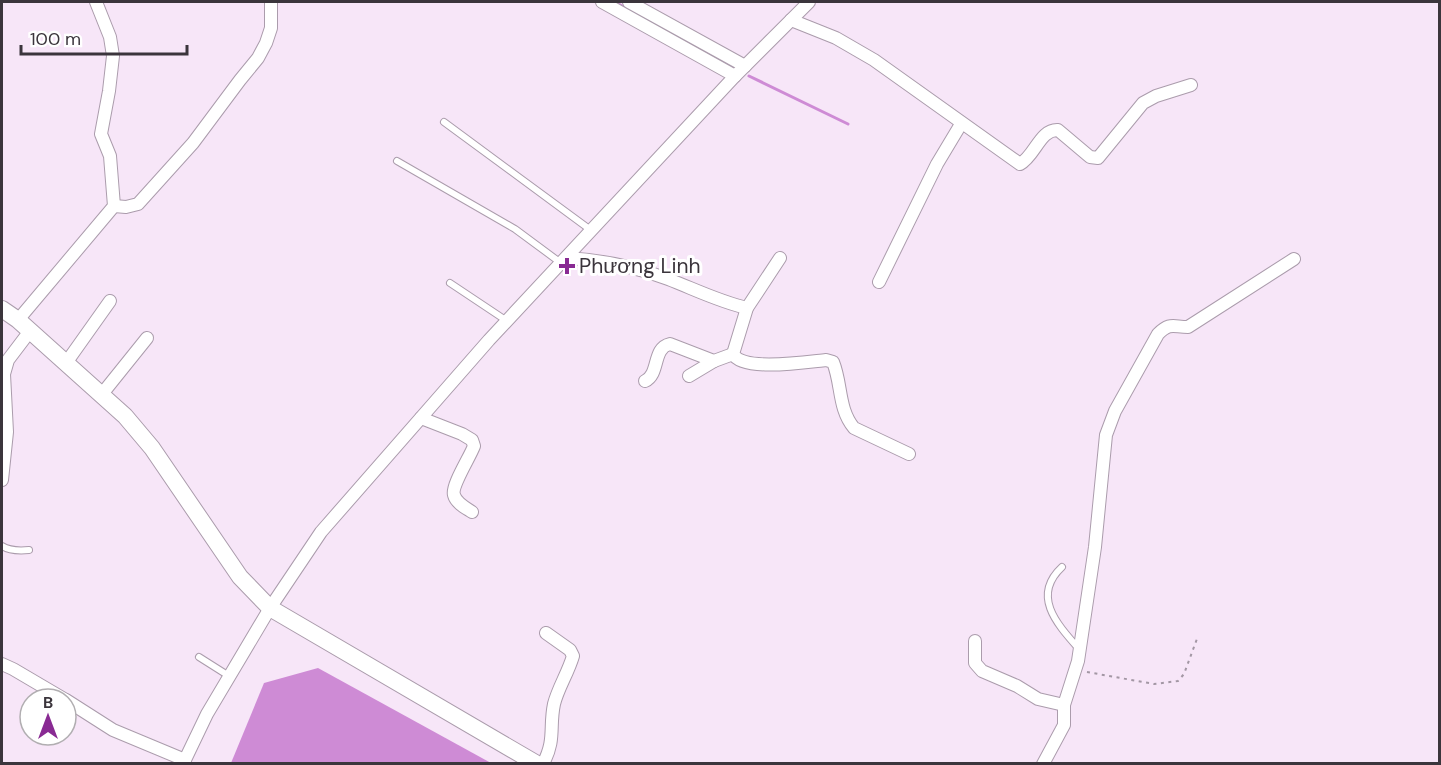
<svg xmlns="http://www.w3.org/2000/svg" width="1441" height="765" viewBox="0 0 1441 765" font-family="'DM Sans',sans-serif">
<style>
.water{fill:#ce8bd5}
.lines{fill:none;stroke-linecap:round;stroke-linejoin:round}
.stream{stroke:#ce8bd5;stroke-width:3}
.lane-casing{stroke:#ab9cac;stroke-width:8}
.street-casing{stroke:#ab9cac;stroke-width:14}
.secondary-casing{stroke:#ab9cac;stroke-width:18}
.path{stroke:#a397a4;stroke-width:2;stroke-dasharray:3 4.5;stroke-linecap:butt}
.lane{stroke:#fff;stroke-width:6}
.street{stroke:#fff;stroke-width:12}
.secondary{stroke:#fff;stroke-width:16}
.poi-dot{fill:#892a93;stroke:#fff;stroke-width:2}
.labels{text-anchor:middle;stroke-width:6;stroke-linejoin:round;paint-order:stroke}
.poi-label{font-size:21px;fill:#3b353c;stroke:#fff;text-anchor:start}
</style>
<rect width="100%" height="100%" fill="#f7e6f8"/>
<polygon class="water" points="318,668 491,763 231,763 264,683"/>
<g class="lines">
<g class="stream">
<polyline points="615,2 737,69"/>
<polyline points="749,76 848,124"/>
</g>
<g class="lane-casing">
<g id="lane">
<polyline points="444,122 592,231"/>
<polyline points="397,161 515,229 561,263"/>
<polyline points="450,283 507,321"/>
<path d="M2 546C10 551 19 551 29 550"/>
<path d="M1062 567C1031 596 1057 624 1079 649"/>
<polyline points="199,657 229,676"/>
</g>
</g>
<g class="street-casing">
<g id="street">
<polyline points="602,2 735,76"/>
<polyline points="629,2 745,66"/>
<path d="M791 20 836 38 874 60 1020 164C1035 156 1040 129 1058 130L1090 157 1098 158 1143 103 1156 96 1191 85"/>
<polyline points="114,206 126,207 138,204 193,143 240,80 258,58 266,43 271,28 271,2"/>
<path d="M567 258C601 260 636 267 668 279 694 289 720 302 747 308"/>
<path d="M780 258 747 308 733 354C743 372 806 362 826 360L833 362C842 384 838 409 854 428L909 454"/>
<polyline points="879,282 937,164 961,124"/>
<polyline points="18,320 114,206 110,156 101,134 109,91 113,56 110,37 96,2"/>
<polyline points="66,363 110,301"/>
<polyline points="689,376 714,361"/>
<path d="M645 381C660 374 652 348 670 344L714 361 733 354"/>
<polyline points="102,394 147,338"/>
<path d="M421 418 462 434 472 440 474 446C470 457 451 486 454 495 456 503 466 508 472 512"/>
<polyline points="2,480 7,432 4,374 8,360 30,331"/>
<polyline points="975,641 975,663 982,671 1017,686 1038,699 1064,705"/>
<polyline points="2,664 13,669 64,699"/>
<polyline points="66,700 113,730 185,760"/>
<polyline points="183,764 207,714 270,608 321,532 489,340 735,76 809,2"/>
<path d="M543 764C556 739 549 728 554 704 558 688 568 673 573 656L570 650 546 633"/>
<path d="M1043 764 1064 725V705L1078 661 1095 547 1106 435 1115 411 1158 334C1170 322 1173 327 1188 327L1294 259"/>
</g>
</g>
<g class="secondary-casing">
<polyline id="secondary" points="2,309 18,320 125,416 152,448 240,577 270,608 537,764"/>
</g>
<polyline class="path" points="1087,672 1154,684 1178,681 1184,674 1198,636"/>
<use href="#lane" class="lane"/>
<use href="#street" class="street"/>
<use href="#secondary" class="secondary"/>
</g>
<path class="poi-dot" d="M564 257h6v6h6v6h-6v6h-6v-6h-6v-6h6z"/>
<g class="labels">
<g class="poi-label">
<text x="579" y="273">Phương Linh</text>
</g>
</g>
<rect width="1441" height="765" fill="none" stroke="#3b353c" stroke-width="6"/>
<g transform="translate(48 717)"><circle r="28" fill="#ffffff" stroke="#b1aeb1" stroke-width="1.5"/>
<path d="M0-4.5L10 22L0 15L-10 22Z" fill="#892a93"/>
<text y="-9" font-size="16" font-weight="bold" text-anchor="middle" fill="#3b353c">B</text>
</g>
<path d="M21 45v9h166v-9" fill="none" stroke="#3b353c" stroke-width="3"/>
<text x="30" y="45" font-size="18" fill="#3b353c" stroke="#ffffff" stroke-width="4.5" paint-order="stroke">100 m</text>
</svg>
